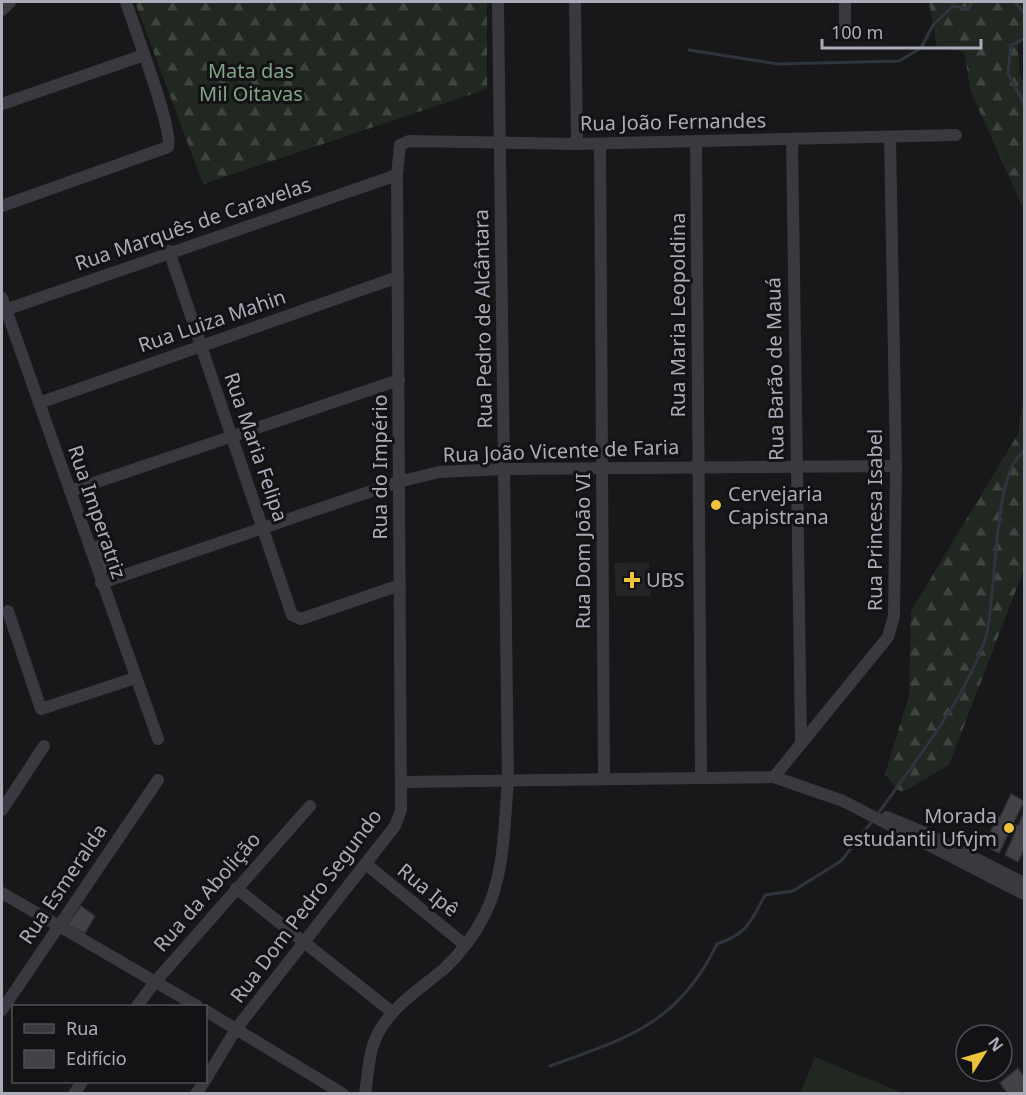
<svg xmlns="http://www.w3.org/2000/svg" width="1026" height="1095" viewBox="0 0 1026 1095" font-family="'Noto Sans',sans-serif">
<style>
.built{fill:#242427}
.forest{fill:url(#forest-firs)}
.garden{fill:#202821}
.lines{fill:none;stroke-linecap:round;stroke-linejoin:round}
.stream{stroke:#2e353e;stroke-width:3}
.building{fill:#424247;stroke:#323236;stroke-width:1.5}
.street{stroke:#39393f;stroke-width:12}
.poi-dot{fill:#edc33c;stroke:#131315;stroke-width:2}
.labels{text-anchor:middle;stroke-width:6;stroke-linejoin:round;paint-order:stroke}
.park-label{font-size:20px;fill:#82a487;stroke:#131315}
.street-label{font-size:20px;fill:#aaadb9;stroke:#131315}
.poi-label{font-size:20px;fill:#aaadb9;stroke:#131315;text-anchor:start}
</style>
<defs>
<pattern id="forest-firs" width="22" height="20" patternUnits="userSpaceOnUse" patternTransform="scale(1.5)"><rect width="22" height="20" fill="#202821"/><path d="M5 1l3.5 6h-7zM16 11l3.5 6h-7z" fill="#3e443f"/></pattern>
</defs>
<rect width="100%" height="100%" fill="#18181a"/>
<polygon class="built" points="649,562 651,596 616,596 614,563"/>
<g class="forest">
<polygon points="135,2 487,2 487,89 203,184"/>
<polygon points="929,2 1024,2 1024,34 1018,47 1020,75 1024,83 1024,210 971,92 964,52 937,47"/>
<polygon points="1024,394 1024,569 949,765 901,793 885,774 909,695 911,611 1018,434"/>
</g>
<polygon class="garden" points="815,1057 903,1093 800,1093"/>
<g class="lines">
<g class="stream">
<polyline points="952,2 953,6 969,9 971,2"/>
<polyline points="1015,2 1024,13"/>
<polyline points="1024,39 1011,45 1008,73 1024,104"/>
<polyline points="689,50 778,64 899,61 921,48 933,25 953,6"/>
<path d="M877 815C913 764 968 696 986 636 997 598 992 471 1024 452"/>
<path d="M550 1066C628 1038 679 1023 717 944 747 934 751 922 765 895L793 891 841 861 873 820"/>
</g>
</g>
<g class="building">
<polygon points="110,536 120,568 104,573 94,542"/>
<polygon points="1011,794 1024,801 1013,824 1018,826 1024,812 1024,849 1018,862 1005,855 1015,833 1010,830 999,853 985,846 997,816 1000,817"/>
<polygon points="81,906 95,916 85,933 67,925"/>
<polygon points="1018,1068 1024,1077 1024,1094 1008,1094 1000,1083"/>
</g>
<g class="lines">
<g class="street">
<polyline points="575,2 577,144"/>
<polyline points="2,10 10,2"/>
<polyline points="845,33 845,2"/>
<polyline points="2,104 144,55"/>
<polyline points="792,139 801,743"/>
<polyline points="696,141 701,777"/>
<polyline points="600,144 604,779"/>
<path d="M2 206 168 147C174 130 133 25 126 2"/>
<polyline points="169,251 292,615 301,619 400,585"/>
<polyline points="2,298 158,739"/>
<polyline points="2,311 397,175"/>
<polyline points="39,403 398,277"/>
<polyline points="70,491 399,380"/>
<polyline points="101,583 398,482 439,472 505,469 896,466"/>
<polyline points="8,611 41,709 135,678"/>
<polyline points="774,777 843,801 1024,894"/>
<polyline points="402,782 774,777 888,637 894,616 896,466 890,137"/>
<polyline points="2,810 44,746"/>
<polyline points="887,817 923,832 1024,883"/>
<polyline points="366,864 465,945"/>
<polyline points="236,888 392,1012"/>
<polyline points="2,893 197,1006"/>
<polyline points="137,1006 155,982 310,806"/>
<polyline points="2,1010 158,780"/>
<polyline points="206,1011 343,1094"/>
<polyline points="206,1079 236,1029 395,826 401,810 397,175 400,145 409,141 577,144 956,135"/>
<polyline points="74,1094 82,1082"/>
<polyline points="196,1094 204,1082"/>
<path d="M365 1094C368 1076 368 1056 375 1040 388 1008 419 990 444 969 460 954 475 934 485 914 505 874 504 825 508 781L498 2"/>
</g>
</g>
<g class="poi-dot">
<circle cx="716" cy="505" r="6"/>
<path d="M629 571h6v6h6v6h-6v6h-6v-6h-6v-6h6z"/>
<circle cx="1009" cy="828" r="6"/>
</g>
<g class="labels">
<g class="park-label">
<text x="251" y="78">Mata das<tspan x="251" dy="23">Mil Oitavas</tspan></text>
</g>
<g class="street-label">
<text transform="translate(673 122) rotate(-1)" y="7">Rua João Fernandes</text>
<text transform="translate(193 224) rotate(-19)" y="7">Rua Marquês de Caravelas</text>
<text transform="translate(678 315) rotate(-90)" y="7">Rua Maria Leopoldina</text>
<text transform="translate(483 319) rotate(-91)" y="7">Rua Pedro de Alcântara</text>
<text transform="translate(212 321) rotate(-19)" y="7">Rua Luiza Mahin</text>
<text transform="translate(775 369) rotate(-91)" y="7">Rua Barão de Mauá</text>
<text transform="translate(256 447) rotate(71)" y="7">Rua Maria Felipa</text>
<text transform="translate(561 451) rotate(-2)" y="7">Rua João Vicente de Faria</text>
<text transform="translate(380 467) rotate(-90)" y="7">Rua do Império</text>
<text transform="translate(97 512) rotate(71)" y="7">Rua Imperatriz</text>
<text transform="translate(875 520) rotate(-90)" y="7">Rua Princesa Isabel</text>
<text transform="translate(583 551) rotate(-90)" y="7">Rua Dom João VI</text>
<text transform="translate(63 884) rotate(-56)" y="7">Rua Esmeralda</text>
<text transform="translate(428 890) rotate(39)" y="7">Rua Ipê</text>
<text transform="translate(207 892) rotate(-49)" y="7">Rua da Abolição</text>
<text transform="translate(306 906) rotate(-53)" y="7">Rua Dom Pedro Segundo</text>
</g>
<g class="poi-label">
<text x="728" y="501">Cervejaria<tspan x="728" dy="23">Capistrana</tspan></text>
<text x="646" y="587">UBS</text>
<text x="997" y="823" text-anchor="end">Morada<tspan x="997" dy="23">estudantil Ufvjm</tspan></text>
</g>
</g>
<rect width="1026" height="1095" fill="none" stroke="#aaadb9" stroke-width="6"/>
<rect x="12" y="1005" width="195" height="78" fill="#131315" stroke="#4f5157" stroke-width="1.5"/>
<rect x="24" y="1024" width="30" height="9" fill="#39393f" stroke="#4f5157" stroke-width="1.5"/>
<text x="66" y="1035" font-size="18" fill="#aaadb9">Rua</text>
<rect x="24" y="1050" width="30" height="18" fill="#424247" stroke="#4f5157" stroke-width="1.5"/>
<text x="66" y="1065" font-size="18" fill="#aaadb9">Edifício</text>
<g transform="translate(984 1053) rotate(53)"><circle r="28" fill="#131315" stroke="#4f5157" stroke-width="1.5"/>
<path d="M0-4.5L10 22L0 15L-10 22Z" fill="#edc33c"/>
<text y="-9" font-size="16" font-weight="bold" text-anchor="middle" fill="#aaadb9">N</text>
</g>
<path d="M822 39v9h159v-9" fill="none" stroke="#aaadb9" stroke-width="3"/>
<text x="831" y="39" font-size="18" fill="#aaadb9" stroke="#131315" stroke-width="4.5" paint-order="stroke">100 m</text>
</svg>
